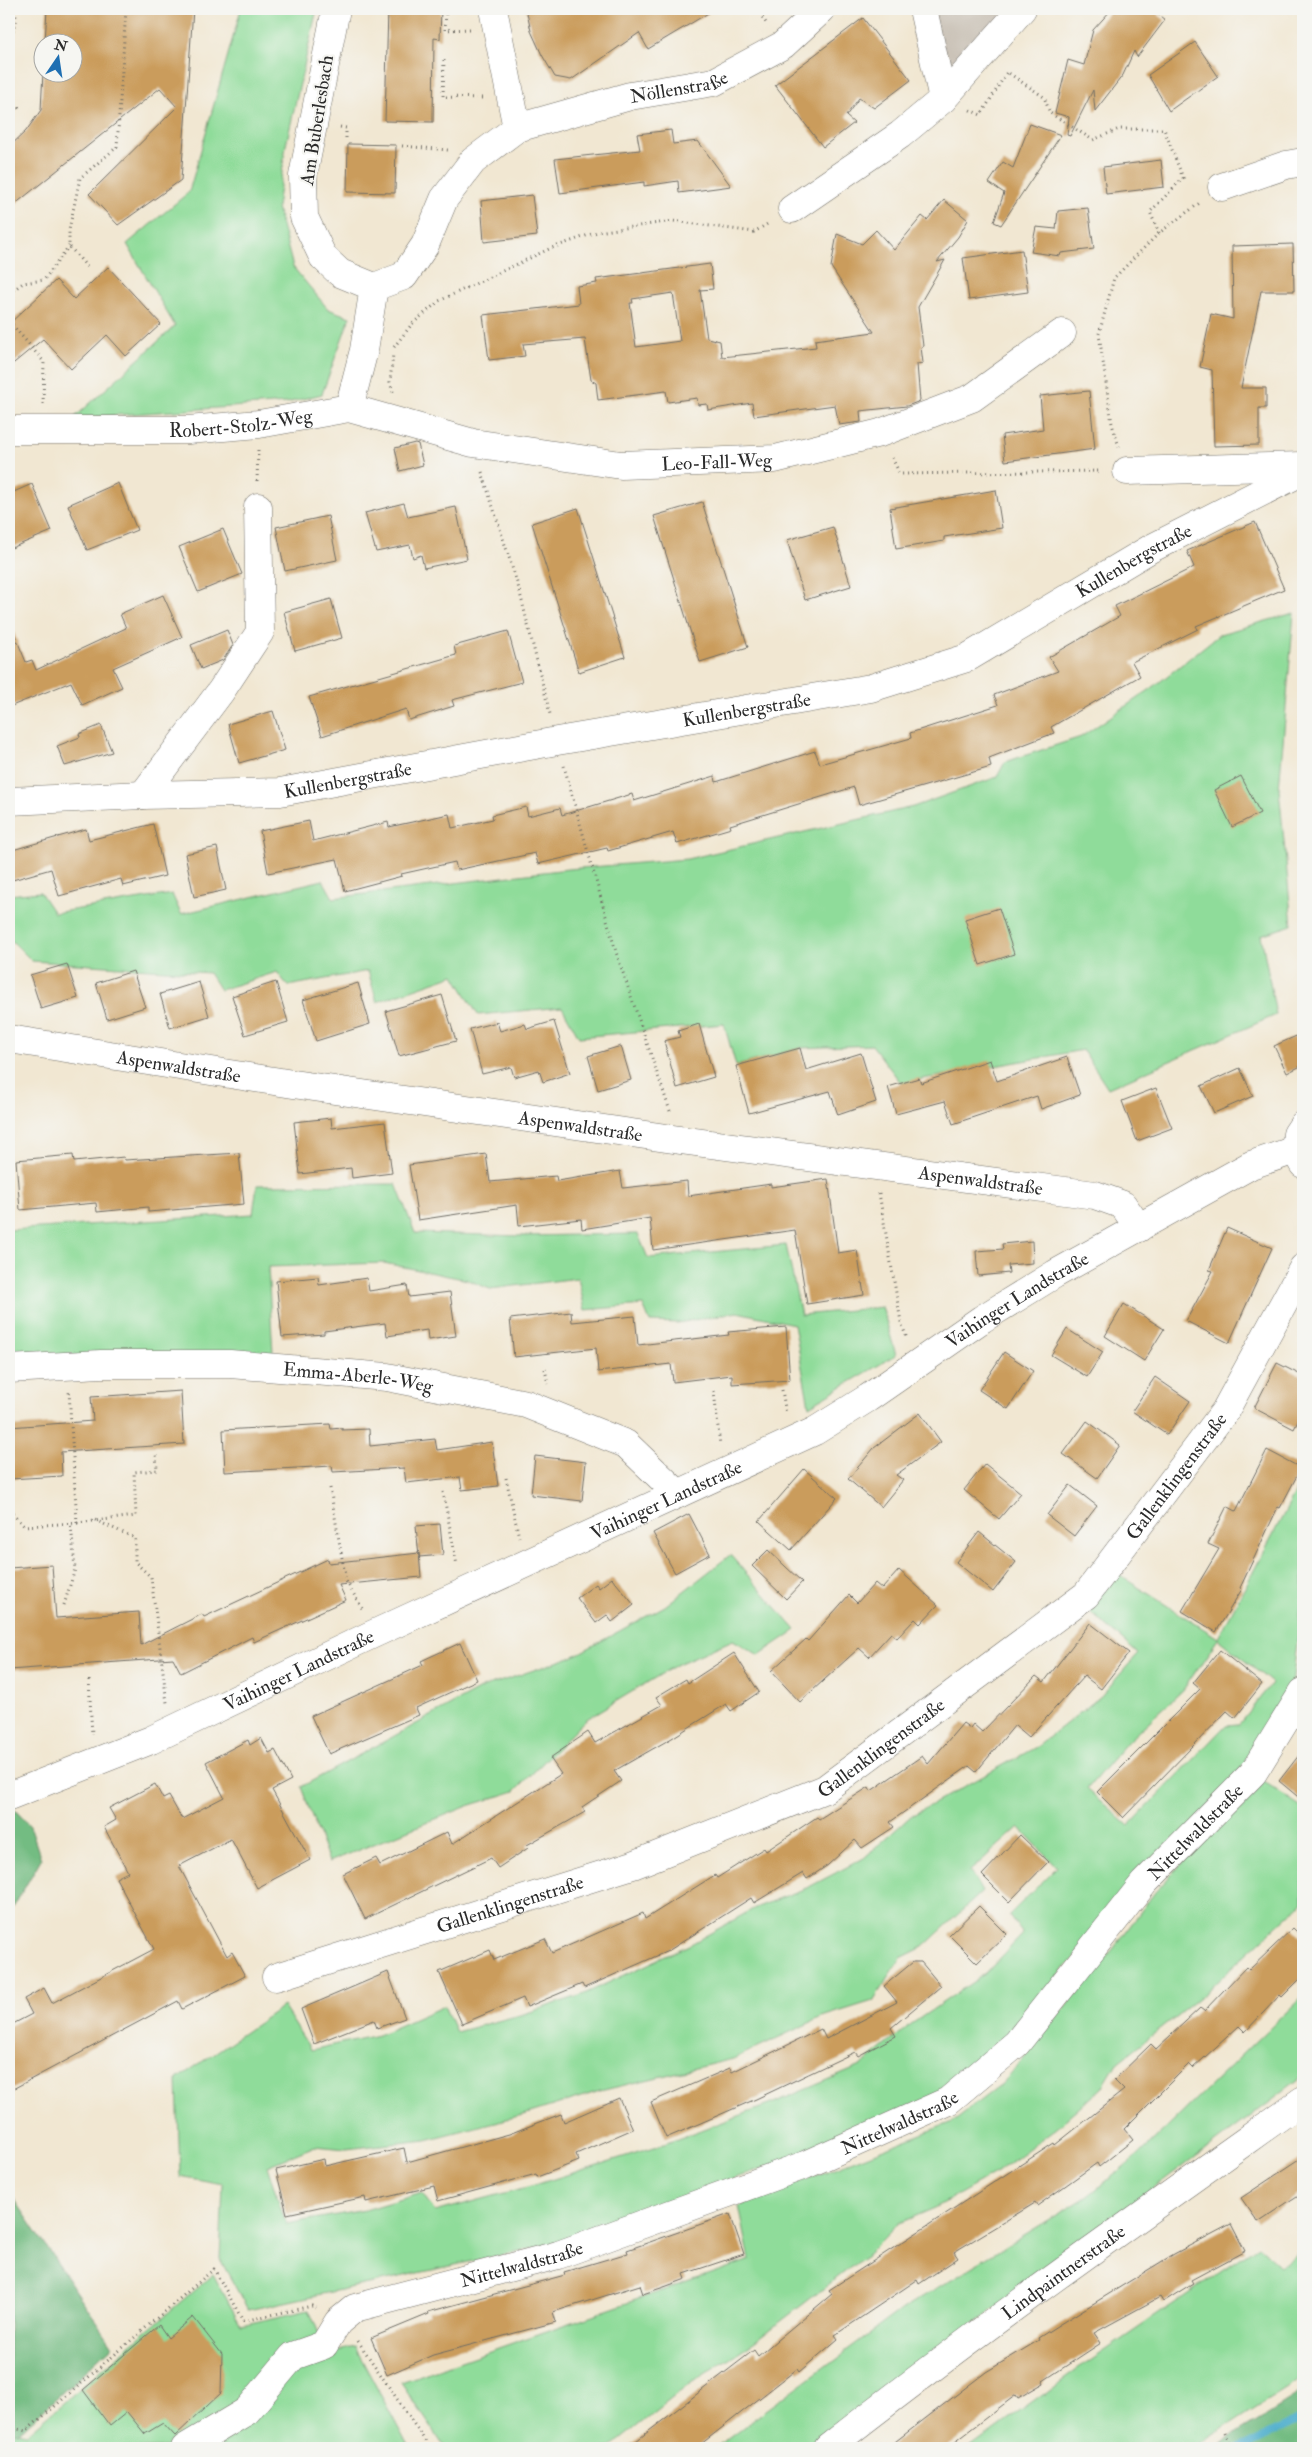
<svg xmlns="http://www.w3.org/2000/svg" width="1312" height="2457" viewBox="0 0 1312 2457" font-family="'IM FELL Double Pica',serif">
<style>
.industrial{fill:#cbc3b8}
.green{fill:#8fdc9a;stroke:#5d8462;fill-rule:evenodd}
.forest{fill:#73bc82;stroke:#4f7456}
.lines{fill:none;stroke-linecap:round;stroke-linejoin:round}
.stream{stroke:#4daecc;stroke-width:8}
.building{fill:#ca9c5c;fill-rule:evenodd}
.minor-casing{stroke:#706d65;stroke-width:29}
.path{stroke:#706d65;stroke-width:3;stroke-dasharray:1 4;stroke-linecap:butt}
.minor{stroke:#fff;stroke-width:28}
.labels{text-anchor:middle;stroke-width:4.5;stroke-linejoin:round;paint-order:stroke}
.street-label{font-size:19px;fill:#2b2b2b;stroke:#f6f6f2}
</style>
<rect width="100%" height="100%" fill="#f6f6f2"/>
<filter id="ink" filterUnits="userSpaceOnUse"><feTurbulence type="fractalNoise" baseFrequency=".02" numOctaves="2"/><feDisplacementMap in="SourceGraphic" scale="10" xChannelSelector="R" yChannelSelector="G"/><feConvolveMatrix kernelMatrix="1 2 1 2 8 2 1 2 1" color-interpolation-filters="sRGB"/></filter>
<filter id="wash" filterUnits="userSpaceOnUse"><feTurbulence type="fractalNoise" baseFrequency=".0096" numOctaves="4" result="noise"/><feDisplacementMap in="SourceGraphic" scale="20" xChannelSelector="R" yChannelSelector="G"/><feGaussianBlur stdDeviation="1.12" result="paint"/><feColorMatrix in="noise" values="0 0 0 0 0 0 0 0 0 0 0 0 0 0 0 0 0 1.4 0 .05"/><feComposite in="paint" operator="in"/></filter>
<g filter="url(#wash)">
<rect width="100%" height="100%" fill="#f1e7d2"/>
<polygon class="industrial" points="926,9 1022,9 966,71 939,68"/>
<g class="green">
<polygon points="241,9 317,9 286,145 277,207 293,267 328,309 350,317 322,394 287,403 74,418 175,326 127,244 189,192"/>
<polygon points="1294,613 1279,789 1292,925 1261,935 1276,1015 1108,1088 1083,1050 901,1083 872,1045 800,1048 736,1066 724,1024 579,1037 562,1007 478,1015 454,975 377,1002 368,971 288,986 277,972 220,990 209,973 32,961 9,938 9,895 40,892 54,913 172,894 181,914 323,880 333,898 568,869 687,859 913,807 997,777 1005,762 1081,737 1152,688 1220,634"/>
<polygon points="396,1184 415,1233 522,1236 638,1234 648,1258 786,1245 801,1315 882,1307 896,1355 809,1406 794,1324 737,1312 678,1323 650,1322 643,1305 585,1310 578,1278 490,1289 468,1280 384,1263 268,1267 273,1353 9,1357 9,1230 253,1214 257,1185"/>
<path d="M1303 1478V1589L1291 1694 1245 1764 1004 2038 933 2098 801 2154 561 2242 248 2310 220 2259 223 2184 180 2176 177 2079 283 2006 311 2050 378 2035 444 2006 456 2032 524 2014 582 1995 691 1944 755 1908 809 1887 864 1858 911 1816 1038 1746 1101 1696 1138 1654 1087 1609 1116 1573 1218 1638ZM1218 1639 1272 1683 1239 1724 1226 1725 1129 1826 1087 1789 1128 1741 1183 1690ZM1019 1827 1057 1867 1009 1915 1023 1934 986 1973 910 2025 861 2066 771 2104 664 2144 538 2184 435 2212 422 2193 365 2210 286 2224 267 2166 315 2146 346 2149 426 2140 530 2113 600 2091 733 2059 822 2017 873 2001 901 1958 923 1947 982 1892 970 1871Z"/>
<polygon points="730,1555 796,1630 759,1655 733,1640 678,1664 585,1720 515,1791 468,1806 329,1862 301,1787 482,1688 574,1656 665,1606"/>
<polygon points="1261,1780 1303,1808 1303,1902 1198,1999 1117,2063 1102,2088 1057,2127 995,2174 935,2208 899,2223 869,2253 819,2292 754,2342 691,2383 610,2448 445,2448 401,2382 750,2260 739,2206 952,2122 1003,2083 1114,1948 1155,1892"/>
<polygon points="1303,1996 1303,2076 811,2448 715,2448 904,2308 1085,2198 1137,2157"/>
<polygon points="1258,2246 1280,2266 1303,2249 1303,2377 1193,2448 970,2448 1077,2370"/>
<polygon points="213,2274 241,2325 309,2310 324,2345 334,2352 355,2347 409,2448 9,2448 9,2430 27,2434"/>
</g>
<g class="forest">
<polygon points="14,1809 30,1826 41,1859 9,1915 9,1812"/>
<polygon points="9,2191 113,2346 18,2433 9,2430"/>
<polygon points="1303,2391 1303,2448 1213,2448"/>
</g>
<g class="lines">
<polyline class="stream" points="1241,2448 1303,2418"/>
</g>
<g id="blocks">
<g class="building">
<polygon points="47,9 193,9 181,180 118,225 89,194 177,107 160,88 9,209 9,147 26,131 41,110 43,72 72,72 72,42 45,42"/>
<polygon points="388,9 441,9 440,39 434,38 433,122 385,121"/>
<polygon points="526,9 715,9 648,49 639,33 571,80 555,77 542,55 531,31"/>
<polygon points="1112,9 1151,9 1165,20 1137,57 1134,51 1123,75 1095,111 1093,90 1070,136 1067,135 1069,117 1055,113 1068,60 1084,65 1093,30"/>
<polygon points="863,18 911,80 874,108 859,98 846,116 854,123 823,147 775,85"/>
<polygon points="1195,42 1218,76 1169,111 1148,75"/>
<polygon points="1030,124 1061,135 1001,225 994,222 1004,193 989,183 1003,162 1013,168"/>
<polygon points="671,130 673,144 698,141 731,186 679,193 678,181 644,186 644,182 560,193 555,159 640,150 637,134"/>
<polygon points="348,144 396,145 395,193 347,192"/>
<polygon points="1161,160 1164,187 1106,194 1103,167"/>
<polygon points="532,195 537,236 484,242 481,201"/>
<path d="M944 200 968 220 958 237 937 262 945 260 918 307 923 346 921 347 923 363 917 364 920 401 907 406 860 411 861 422 839 425 835 405 754 416 752 403 708 410 707 404 698 405 697 398 668 402 666 391 598 400 596 383 591 380 585 339 523 344 525 356 489 360 483 315 579 304 577 286 597 283 596 279 710 264 713 289 700 290 707 338 720 341 722 357 816 347 815 340 874 332 831 267 837 234 862 244 876 230 894 250 922 216 927 220ZM673 293 680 341 636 347 630 303H633L632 299Z"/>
<polygon points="1088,208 1094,249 1061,253 1060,256 1031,252 1036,227 1056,229 1058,211"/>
<polygon points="1293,244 1294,291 1261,291 1241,388 1266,388 1266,408 1259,408 1259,445 1214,446 1212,370 1200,367 1211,314 1233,319 1232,246"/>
<polygon points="1022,250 1028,292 969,300 963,258"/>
<polygon points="108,267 161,324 126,356 107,335 71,369 43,339 9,367 9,324 56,280 74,299"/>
<polygon points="1089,391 1095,449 1005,461 1002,435 1043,429 1040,396"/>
<polygon points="415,443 418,444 423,465 400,471 395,448"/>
<polygon points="118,483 137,530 87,550 68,505"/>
<polygon points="32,484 52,531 9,549 9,494"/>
<polygon points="996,490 1002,528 944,537 944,541 896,549 890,508"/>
<polygon points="702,502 748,647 700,662 654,516"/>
<polygon points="404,503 408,517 456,507 467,559 424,568 421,555 413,558 410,545 376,552 365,513"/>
<polygon points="578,508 625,657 579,672 532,523"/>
<polygon points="328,516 337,560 285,571 276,527"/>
<polygon points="1255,522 1284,589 1196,626 1198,629 1132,662 1140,676 1051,727 1054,733 989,758 991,767 859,805 854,787 730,825 731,828 677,844 673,832 608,851 607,848 538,864 535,853 457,870 455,862 401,874 402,876 345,891 337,859 268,873 260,831 309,821 313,841 388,822 389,827 449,814 452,828 493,819 492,815 526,807 528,816 560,808 562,815 632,794 634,801 715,776 716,782 815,751 820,764 911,738 910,733 998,705 994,695 1058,671 1049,657 1120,616 1115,606 1194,567 1187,551"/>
<polygon points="833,527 851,586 805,600 787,540"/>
<polygon points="223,529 242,574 198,592 179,547"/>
<polygon points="163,595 182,637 113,668 122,687 82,705 71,682 9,707 9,621 26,662 32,660 36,670 126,628 120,614"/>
<polygon points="331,599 342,638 295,651 284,612"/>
<polygon points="227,630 233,645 223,660 201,669 191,645"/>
<polygon points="508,631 522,682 452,700 454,706 409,720 406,709 322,736 309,697 456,655 454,646"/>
<polygon points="273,711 285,750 239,763 228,724"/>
<polygon points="101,725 112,752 65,766 57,746 80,737 79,734"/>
<polygon points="1241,776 1260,813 1232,827 1214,790"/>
<polygon points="153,824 165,876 123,886 121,879 59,896 51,869 9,881 9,851 86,829 89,840"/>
<polygon points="217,847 226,890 194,897 185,854"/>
<polygon points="999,908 1014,954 980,965 965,919"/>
<polygon points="67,964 78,998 41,1009 30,975"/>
<polygon points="133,971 145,1007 107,1019 96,983"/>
<polygon points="199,982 209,1016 170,1028 160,994"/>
<polygon points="276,982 288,1022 245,1035 232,996"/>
<polygon points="358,983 370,1024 316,1041 303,1000"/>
<polygon points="442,995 456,1041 399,1056 386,1011"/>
<polygon points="554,1021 570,1073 543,1082 539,1070 514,1077 511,1067 482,1074 470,1029 497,1022 500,1031 525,1024 527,1029"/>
<polygon points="699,1024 714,1077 677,1088 664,1041 680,1037 678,1031"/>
<polygon points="1303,1033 1303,1065 1287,1073 1274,1046"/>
<polygon points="621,1046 631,1080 598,1090 588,1056"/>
<polygon points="800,1048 806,1070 861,1053 876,1102 838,1115 830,1091 749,1113 736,1066"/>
<polygon points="1067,1057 1080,1095 1041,1109 1037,1096 953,1124 945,1101 896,1114 888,1087 919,1078 921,1083 990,1060 997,1081"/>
<polygon points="1240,1068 1253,1096 1214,1113 1201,1086"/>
<polygon points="1156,1088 1172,1128 1137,1141 1122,1101"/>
<polygon points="331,1118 332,1128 385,1122 392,1173 352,1178 351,1168 300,1174 294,1122"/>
<polygon points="239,1153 244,1204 148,1212 148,1207 97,1212 96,1203 20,1210 16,1160 73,1155 74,1162 124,1157 125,1160"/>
<polygon points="486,1154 490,1182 556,1176 557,1181 620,1171 623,1188 687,1181 688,1196 771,1184 771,1187 828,1179 838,1253 857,1250 864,1295 807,1304 795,1230 653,1250 650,1218 582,1229 581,1219 519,1226 517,1205 418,1220 409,1165"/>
<polygon points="1227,1228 1272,1248 1229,1343 1186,1321 1213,1271 1209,1270"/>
<polygon points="1032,1241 1033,1263 1008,1265 1009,1273 978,1276 976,1251 1003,1249 1002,1244"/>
<polygon points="318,1277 319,1285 367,1278 369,1291 407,1285 409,1297 450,1292 456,1336 428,1340 427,1330 387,1336 385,1323 324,1331 324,1334 282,1337 276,1281"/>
<polygon points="1124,1304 1164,1329 1144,1361 1105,1336"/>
<polygon points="571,1312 572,1322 635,1316 638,1345 729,1335 728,1332 786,1327 790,1380 732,1384 732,1375 673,1382 671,1364 598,1372 596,1348 514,1357 510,1319"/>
<polygon points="1067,1329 1103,1352 1087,1377 1051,1355"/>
<polygon points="1004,1352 1033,1371 1008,1409 979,1390"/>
<polygon points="1277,1363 1303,1376 1303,1411 1294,1429 1254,1408"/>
<polygon points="1155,1377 1190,1401 1167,1435 1132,1411"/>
<polygon points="181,1391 184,1444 61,1452 62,1476 9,1479 9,1427 93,1421 91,1397"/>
<polygon points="920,1413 941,1442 896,1475 903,1480 881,1507 848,1479 874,1448"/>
<polygon points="1087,1421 1120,1445 1097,1478 1063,1454"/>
<polygon points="330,1424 331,1429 342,1428 342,1430 369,1429 370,1446 435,1439 437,1450 492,1442 498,1486 462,1490 460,1477 406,1483 404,1468 333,1472 332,1466 225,1472 223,1430"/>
<polygon points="1267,1450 1301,1468 1280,1508 1278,1507 1240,1588 1242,1589 1216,1632 1182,1611 1219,1549 1208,1544 1227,1506 1236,1511"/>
<polygon points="535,1456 586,1462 582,1501 531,1495"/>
<polygon points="985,1464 1021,1493 999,1519 964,1490"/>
<polygon points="804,1469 837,1498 791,1550 759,1521"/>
<polygon points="1070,1485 1097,1506 1074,1536 1047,1515"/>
<polygon points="689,1514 710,1554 675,1573 653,1533"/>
<polygon points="440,1524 443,1555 419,1557 416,1526"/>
<polygon points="979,1532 1016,1562 993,1592 956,1562"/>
<polygon points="768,1550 802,1582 786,1599 752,1566"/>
<polygon points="419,1553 421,1577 339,1585 346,1600 254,1642 252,1637 181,1673 173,1658 9,1670 9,1568 52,1565 56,1618 139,1612 141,1645 202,1614 204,1617 328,1559 329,1563"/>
<polygon points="899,1570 938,1605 920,1624 915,1619 897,1638 891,1633 869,1657 859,1648 800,1702 771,1671 806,1639 808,1641 849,1595 857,1603 875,1583 882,1589"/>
<polygon points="612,1578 634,1605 612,1622 607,1615 596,1623 577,1598 596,1584 599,1588"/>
<polygon points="1090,1623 1129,1653 1101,1689 1084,1676 1029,1737 1015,1725 976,1772 969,1766 890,1822 894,1827 862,1848 855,1840 828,1865 807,1879 803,1873 754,1903 751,1898 668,1951 584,1988 582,1984 527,2007 523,1998 462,2024 439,1972 490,1950 494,1960 545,1939 552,1953 643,1913 645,1919 715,1875 717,1878 764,1848 766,1851 817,1817 819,1819 869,1787 871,1791 922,1756 928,1764 963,1723 970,1728 973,1724 982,1732 1036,1676 1044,1682"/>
<polygon points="460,1643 477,1680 416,1708 419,1715 329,1754 311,1716 423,1665 421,1661"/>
<polygon points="1220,1650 1262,1684 1235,1718 1227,1711 1123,1818 1097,1792 1200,1689 1193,1683"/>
<polygon points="734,1653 759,1692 731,1711 726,1704 672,1738 614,1771 621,1781 582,1807 585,1812 527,1845 528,1848 498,1868 491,1858 365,1919 343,1874 376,1858 380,1865 447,1832 452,1844 561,1774 550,1758 588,1732 595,1743 662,1705 656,1697 686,1679 688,1683"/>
<polygon points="261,1738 269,1753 275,1750 291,1780 272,1790 310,1860 257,1888 231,1839 179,1866 227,1956 232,1952 245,1976 182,2009 178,2001 9,2091 9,2026 32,2014 24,1999 44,1988 52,2003 154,1949 116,1878 128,1872 104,1827 116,1820 109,1808 155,1784 163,1799 169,1796 182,1819 224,1797 206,1762 248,1740 250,1745"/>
<polygon points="1303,1750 1303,1801 1279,1781"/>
<polygon points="1020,1835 1048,1862 1009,1902 982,1875"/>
<polygon points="979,1906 1007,1934 977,1963 949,1935"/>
<polygon points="1293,1928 1303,1938 1303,1976 1282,1997 1280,1995 1245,2032 1239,2026 1193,2068 1189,2064 1124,2129 1133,2140 1099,2167 1097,2163 1037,2206 1035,2203 954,2252 958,2258 919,2284 917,2280 835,2335 838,2339 799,2372 797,2369 696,2448 627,2448 754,2350 758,2356 832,2294 829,2290 1054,2143 1055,2145 1124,2090 1114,2080 1151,2044 1156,2049 1200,2008 1204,2011 1246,1967 1249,1970"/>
<polygon points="913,1962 921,1962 941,1986 891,2028 896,2036 858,2056 855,2052 756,2099 666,2138 651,2102 730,2068 732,2072 821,2029 826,2039 897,2002 884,1986"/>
<polygon points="388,1972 405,2018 377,2028 374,2020 314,2044 301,2009"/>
<polygon points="619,2098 633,2129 576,2154 579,2161 537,2177 536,2174 438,2201 434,2186 366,2202 365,2197 287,2214 276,2170 324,2159 325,2166 404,2148 407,2162 509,2134 561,2114 564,2122"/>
<polygon points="1303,2157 1303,2192 1258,2222 1241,2198"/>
<polygon points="730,2214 744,2254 684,2274 686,2279 664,2287 643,2294 640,2285 553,2312 556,2322 433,2355 387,2375 371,2338 429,2314 428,2312 565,2275 564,2272 628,2253 627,2250"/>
<polygon points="1231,2224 1245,2251 1191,2280 1193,2283 1163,2302 1160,2297 1094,2333 1101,2343 1043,2381 1044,2383 1018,2398 1016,2395 946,2448 887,2448 986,2372 1039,2340 1038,2338 1060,2324 1174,2254"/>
<polygon points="193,2317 222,2354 221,2393 175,2436 163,2423 145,2434 127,2412 110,2426 83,2390 159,2325 168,2338"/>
</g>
</g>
</g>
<g filter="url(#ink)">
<use href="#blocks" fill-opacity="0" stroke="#706d65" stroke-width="1"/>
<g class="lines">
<g class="minor-casing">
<g id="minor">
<polyline points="336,9 303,176 304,217 323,257 340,273 374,287"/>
<polyline points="493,9 517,128"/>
<polyline points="923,9 943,99"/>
<polyline points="1222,187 1286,165 1303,162"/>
<polyline points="792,209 900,135 943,99 1022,9"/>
<path id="s1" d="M374 287 404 276 425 245 444 199 473 161 517 128 630 96 714 82 783 45 822 9"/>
<polyline points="349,408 364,350 374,287"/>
<path id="s2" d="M9 430H188L259 424 349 408 473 443 621 465 775 459 880 433 972 398 1062 333"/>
<polyline points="1127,471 1303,466"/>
<polyline points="143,795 221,691 260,632 258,507"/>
<path id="s3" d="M9 801 143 795 280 792 557 741 871 688 967 658 1150 549 1303 471"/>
<path id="s4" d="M9 1039 293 1084 680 1140 1095 1195 1123 1205 1139 1228"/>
<polyline points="1303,1125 1297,1134 1295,1150 1303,1164"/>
<path id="s5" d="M9 1369 101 1364H230L387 1377 526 1404 626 1444 678 1494"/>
<path id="s6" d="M9 1796 151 1740 369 1636 815 1431 868 1398 982 1319 1055 1274 1251 1165 1295 1150"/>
<path id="s7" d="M276 1977 633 1865 825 1789 1086 1595 1225 1411 1303 1268"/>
<path id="s8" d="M185 2448 247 2411 293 2356 324 2345 338 2322 355 2308 558 2255 805 2165 948 2101 1017 2043 1144 1883 1253 1773 1303 1692"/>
<path id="s9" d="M828 2448C982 2327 1143 2214 1303 2100"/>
</g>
</g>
<g class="path">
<polyline points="446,9 445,30 471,29"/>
<polyline points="757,9 766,23"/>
<polyline points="9,51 16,17 15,9"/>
<polyline points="444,60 443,97 485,98"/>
<polyline points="9,96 21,111"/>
<polyline points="970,110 981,115 1007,72 1044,97 1050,113 1093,140 1119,129 1164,129 1183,178 1150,212 1159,233"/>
<polyline points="340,127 346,128 346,140"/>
<polyline points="402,146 448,150"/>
<polyline points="87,267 69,246 69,230 80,178 117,147 126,9"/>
<polyline points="9,293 23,283 44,280 69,246"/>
<polyline points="9,321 44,362 43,405"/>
<polyline points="394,347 412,324 439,301 549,249 597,232 673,221 754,232 769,223"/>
<polyline points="393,392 390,382 393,354"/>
<polyline points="1119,447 1112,424 1099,334 1114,278 1159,233 1201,202"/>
<polyline points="892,458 900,474 1101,471"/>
<polyline points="482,472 519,589 550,714"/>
<polyline points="257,481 258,450"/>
<polyline points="564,766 616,952 670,1111"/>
<polyline points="879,1193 901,1322 907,1339"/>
<polyline points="545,1369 548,1384"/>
<polyline points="782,1390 786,1414"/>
<polyline points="714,1391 720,1445"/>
<polyline points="506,1478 519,1537"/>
<polyline points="330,1488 346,1581 363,1610"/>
<polyline points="443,1492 457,1565"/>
<polyline points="9,1510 24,1526 77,1523 69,1391"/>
<polyline points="95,1520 135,1538 135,1562 151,1577 167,1703"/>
<polyline points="77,1523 136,1516 134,1472 157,1470 156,1452"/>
<polyline points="64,1605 75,1569 71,1523"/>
<polyline points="89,1680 92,1735"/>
<polyline points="9,1733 15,1724"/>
<polyline points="358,2341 430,2448"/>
<polyline points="9,2427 26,2431 214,2269 243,2321 312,2306 316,2308"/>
<polyline points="1225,2432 1232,2448"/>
</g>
<use href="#minor" class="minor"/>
</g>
</g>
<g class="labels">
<g class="street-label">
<text dy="7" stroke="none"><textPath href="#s1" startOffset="389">Nöllenstraße</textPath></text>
<text transform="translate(316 120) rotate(-81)" y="7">Am Buberlesbach</text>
<text dy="7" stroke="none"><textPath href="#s2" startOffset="232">Robert-Stolz-Weg</textPath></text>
<text dy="7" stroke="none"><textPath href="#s2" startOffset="716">Leo-Fall-Weg</textPath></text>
<text dy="7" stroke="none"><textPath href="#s3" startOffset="1165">Kullenbergstraße</textPath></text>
<text dy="7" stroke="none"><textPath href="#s3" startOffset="745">Kullenbergstraße</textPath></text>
<text dy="7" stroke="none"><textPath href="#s3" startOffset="340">Kullenbergstraße</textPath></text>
<text dy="7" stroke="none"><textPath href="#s4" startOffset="172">Aspenwaldstraße</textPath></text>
<text dy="7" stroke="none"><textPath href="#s4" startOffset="578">Aspenwaldstraße</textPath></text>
<text dy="7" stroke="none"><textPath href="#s4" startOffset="982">Aspenwaldstraße</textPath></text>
<text dy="7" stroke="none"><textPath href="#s6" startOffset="1126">Vaihinger Landstraße</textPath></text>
<text dy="7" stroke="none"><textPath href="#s5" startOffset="350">Emma-Aberle-Weg</textPath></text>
<text dy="7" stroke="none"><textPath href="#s7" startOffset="1055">Gallenklingenstraße</textPath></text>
<text dy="7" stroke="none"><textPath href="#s6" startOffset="721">Vaihinger Landstraße</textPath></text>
<text dy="7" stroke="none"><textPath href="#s6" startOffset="316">Vaihinger Landstraße</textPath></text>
<text dy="7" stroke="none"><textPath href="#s7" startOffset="650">Gallenklingenstraße</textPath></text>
<text dy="7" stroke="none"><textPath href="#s8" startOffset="1222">Nittelwaldstraße</textPath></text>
<text dy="7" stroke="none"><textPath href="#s7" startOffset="245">Gallenklingenstraße</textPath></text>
<text dy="7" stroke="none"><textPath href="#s8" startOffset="802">Nittelwaldstraße</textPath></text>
<text dy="7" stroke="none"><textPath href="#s8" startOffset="398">Nittelwaldstraße</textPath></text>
<text dy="7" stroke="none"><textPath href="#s9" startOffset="294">Lindpaintnerstraße</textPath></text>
</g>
</g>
<rect width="1312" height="2457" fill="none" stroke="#f6f6f2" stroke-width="30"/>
<g transform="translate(58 58) rotate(13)"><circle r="24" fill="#f6f6f2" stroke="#a5a5a2"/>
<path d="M0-4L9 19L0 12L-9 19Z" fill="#1f6fb2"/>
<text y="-8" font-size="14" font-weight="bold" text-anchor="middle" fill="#2b2b2b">N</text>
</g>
</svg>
